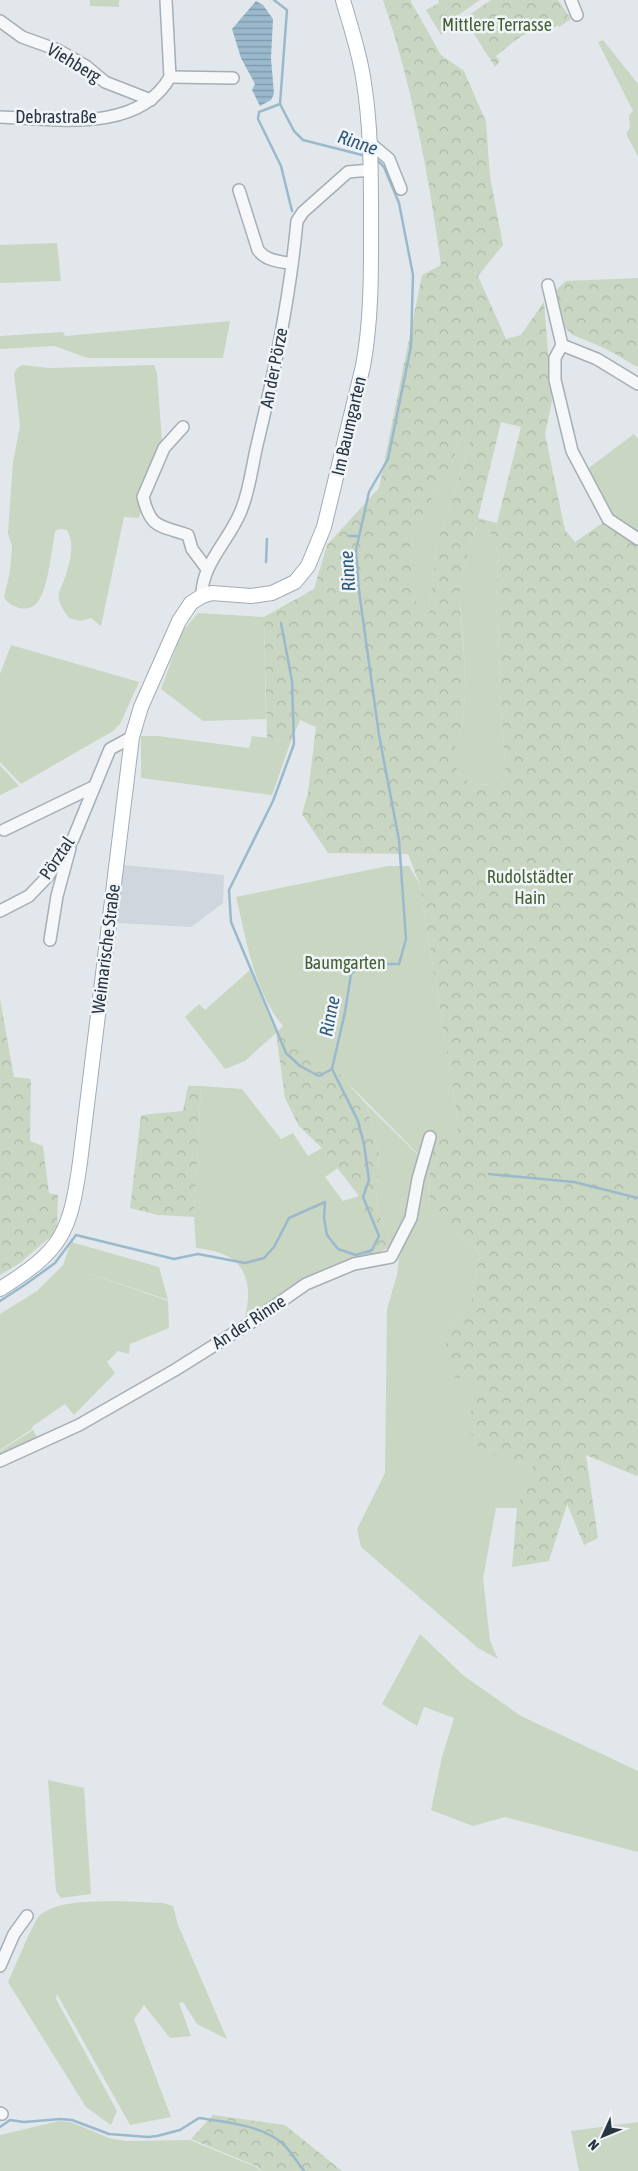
<svg xmlns="http://www.w3.org/2000/svg" width="638" height="2171" viewBox="0 0 638 2171" font-family="'Asap Condensed',sans-serif">
<style>
.built{fill:#d0d6dd}
.green{fill:#c9d6c2}
.forest{fill:url(#forest-crowns);fill-rule:evenodd}
.water{fill:url(#water-rules)}
.lines{fill:none;stroke-linecap:round;stroke-linejoin:round}
.stream{stroke:#9ab9cd;stroke-width:2.5}
.minor-casing{stroke:#a6aeb6;stroke-width:14}
.major-casing{stroke:#a0acb8;stroke-width:16}
.minor{stroke:#f5f7f9;stroke-width:11}
.major{stroke:#fff;stroke-width:14}
.labels{text-anchor:middle;stroke-width:5;stroke-linejoin:round;paint-order:stroke}
.park-label{font-size:18px;fill:#426135;stroke:#f2f5f8}
.street-label{font-size:18px;fill:#283644;stroke:#f2f5f8}
.water-label{font-size:19px;font-style:italic;fill:#2f5a7c;stroke:#f2f5f8}
</style>
<defs>
<pattern id="forest-crowns" width="20" height="18" patternUnits="userSpaceOnUse" patternTransform="scale(1.25)"><rect width="20" height="18" fill="#c9d6c2"/><path d="M2 6a3 3 0 1 1 6 0M12 15a3 3 0 1 1 6 0" fill="none" stroke="#adb8a8"/></pattern>
<pattern id="water-rules" width="6" height="5" patternUnits="userSpaceOnUse" patternTransform="scale(1.25)"><rect width="6" height="5" fill="#9ab9cd"/><path d="M0 2.5h6" fill="none" stroke="#7e97a8"/></pattern>
</defs>
<rect width="100%" height="100%" fill="#e2e7eb"/>
<polygon class="built" points="124,865 224,875 223,903 191,927 117,923"/>
<g class="green">
<polygon points="90,0 119,0 119,7 90,6"/>
<polygon points="603,40 638,84 638,156 626,134 630,128 629,115 633,111 598,42"/>
<polygon points="57,243 61,281 0,283 0,245"/>
<polygon points="230,321 223,358 88,358 54,346 0,349 0,336 63,332 65,336"/>
<path d="M22 365 49 368 154 365 157 373 162 442 139 518 124 517 101 626 91 618 81 621 69 618C65 612 59 605 59 597 58 592 61 588 63 583 69 567 76 544 67 530L60 529 55 531C52 548 48 587 39 600 35 607 27 610 19 608 13 606 7 603 4 597L10 571 12 546 8 533 13 462 20 426 14 374 17 368Z"/>
<polygon points="472,425 470,440 453,500 438,540 428,616 416,614 410,548 424,511 452,466 458,443"/>
<polygon points="634,434 638,439 638,536 612,519 586,470"/>
<path d="M478 522 487 524 499 553 497 583 500 691 506 780 505 782C488 785 471 789 459 773 446 756 461 737 463 719 466 692 465 664 463 638 462 622 459 604 460 588 463 565 471 543 478 522Z"/>
<polygon points="198,613 264,617 266,719 203,721 161,689 182,632"/>
<polygon points="11,645 139,682 120,724 113,731 21,784 0,762 0,674"/>
<polygon points="141,736 158,736 249,748 252,736 291,741 272,795 141,778"/>
<polygon points="0,765 19,786 0,795"/>
<path d="M388 866H409L420 885 459 1128 420 1156 336 1071 327 1070C309 1052 282 1030 270 1007 251 974 245 933 236 897Z"/>
<polygon points="250,970 276,1033 245,1061 225,1069 185,1017 199,1004 205,1010"/>
<path d="M201 1086 242 1089 281 1139 293 1133 308 1156 322 1148 338 1168 325 1177 343 1201 359 1196 374 1237 367 1246 355 1249 353 1258 306 1280 245 1319C246 1311 249 1300 248 1291 246 1259 223 1251 196 1248L194 1217Z"/>
<polygon points="367,1105 420,1157 407,1217 392,1246 376,1207 379,1155"/>
<polygon points="426,1166 430,1175 429,1212 480,1252 471,1302 443,1332 478,1383 501,1458 533,1464 517,1508 496,1508 483,1578 490,1641 498,1659 478,1648 361,1547 357,1529 385,1473 387,1309 397,1275 399,1258 414,1220"/>
<polygon points="71,1242 159,1267 168,1300 70,1267 168,1301 169,1328 130,1344 129,1354 118,1351 107,1362 115,1373 74,1415 65,1404 33,1426 32,1429 0,1450 0,1314 37,1291 63,1265"/>
<polygon points="33,1430 40,1442 0,1460 0,1451"/>
<polygon points="420,1634 464,1676 521,1716 638,1771 638,1852 505,1817 473,1826 431,1810 442,1757 454,1718 424,1707 417,1726 382,1704"/>
<polygon points="48,1780 84,1788 91,1894 61,1898 56,1891"/>
<path d="M115 1901 163 1903 173 1906 178 1925 227 2039 197 2024 183 2002 179 2003 191 2036 170 2038 144 2005 134 2019 171 2117 130 2125 57 1994 56 1999 117 2111 111 2125 86 2107 8 1982C14 1970 33 1922 40 1915 59 1900 92 1902 115 1901Z"/>
<polygon points="59,2121 71,2122 109,2138 125,2141 190,2140 256,2167 261,2171 0,2171 0,2135"/>
<polygon points="638,2122 638,2171 579,2171 571,2131"/>
</g>
<g class="forest">
<path d="M383 0H410L441 55 464 71 486 122 490 177 503 245 478 276 506 339 521 335 544 302 552 401 545 434 565 530 575 542 607 520 638 541V1473L637 1476 586 1455 598 1538 584 1545 567 1504 549 1561 512 1567 517 1508 533 1464 501 1458 478 1447 468 1426 478 1383 455 1377 443 1332 471 1302 480 1252 429 1212 430 1175 426 1166 433 1146 459 1128 420 885 408 854 328 853 302 814 308 793 316 727 300 720 291 741 267 738 264 617 314 589 327 545 379 488 422 275 441 265C429 176 412 85 383 0ZM501 422 521 427 497 523 478 518ZM471 426 470 440 453 500 438 540 428 616 417 614 410 548 424 511 452 466 458 443ZM478 522 487 524 499 553 497 583 500 691 506 780 505 782C488 785 471 789 459 773 447 755 461 737 463 718 466 694 465 667 463 642 462 625 459 605 460 588 463 565 471 544 478 522Z"/>
<polygon points="438,0 480,0 457,16 458,19 453,23 450,19 445,20 443,24 448,31 441,35 426,10 439,3"/>
<polygon points="491,0 558,0 571,19 559,27 558,25 554,27 551,24 537,33 534,29 517,39 496,56 500,61 495,67 471,29 461,34 454,25"/>
<polygon points="638,278 638,367 604,348 573,335 565,328 555,291 566,281"/>
<polygon points="0,999 14,1077 31,1079 30,1141 43,1146 49,1193 58,1195 57,1231 20,1263 0,1275"/>
<polygon points="284,1025 327,1070 336,1070 367,1105 379,1155 376,1207 392,1246 372,1256 353,1258 354,1249 367,1246 374,1237 359,1196 322,1148 299,1126 285,1098 276,1033"/>
<polygon points="188,1086 201,1086 194,1217 158,1215 130,1208 141,1115 183,1111"/>
<polygon points="213,2115 285,2125 342,2171 262,2171 256,2166 191,2139"/>
</g>
<polygon class="water" points="256,1 263,5 273,19 271,58 274,94 271,100 260,106 252,90 255,84 241,58 232,29"/>
<g class="lines">
<g class="stream">
<polyline points="274,0 287,10 280,104 294,131 303,140 366,156"/>
<polyline points="280,104 259,112 258,119 281,166 292,211"/>
<polyline points="349,536 359,536"/>
<polyline points="266,562 267,539"/>
<polyline points="281,623 292,681 294,744 273,801 229,890 231,922 286,1053 300,1066 319,1076 332,1069"/>
<polyline points="489,1174 574,1182 638,1198"/>
<polyline points="0,1301 26,1284 55,1263 76,1235 174,1259 198,1254 245,1263 264,1258 274,1247 289,1218 325,1202 324,1218 327,1235 338,1249 356,1255 372,1250 379,1236 363,1197 369,1180 364,1144 358,1121 332,1069 345,1012 351,974 363,964 399,964 406,939 399,840 379,735 359,591 356,550 369,492 388,459 411,346 413,275 399,203 384,167 376,159"/>
<path d="M0 2127 10 2120 24 2122 61 2119 72 2120 109 2134 148 2137 157 2136 180 2130 199 2118C225 2122 261 2125 282 2143 290 2150 297 2162 304 2171"/>
</g>
<g class="minor-casing">
<g id="minor">
<polyline points="571,0 577,15"/>
<polyline points="0,21 22,37 58,50 86,66 105,82 151,100"/>
<polyline points="170,77 233,78"/>
<path d="M0 117C54 119 138 134 170 77L166 0"/>
<polyline points="370,143 389,159 401,189"/>
<path d="M239 190 258 250C266 261 279 261 292 264"/>
<polyline points="548,285 562,345 555,358 555,380 572,451 608,519 638,539"/>
<polyline points="562,345 597,359 638,384"/>
<path d="M183 427 164 448 143 497C151 529 159 525 188 535L192 549 207 569"/>
<path d="M202 596C201 563 232 538 242 508 250 488 252 466 257 445 275 371 290 297 297 221L303 212 348 172 370 170"/>
<polyline points="4,830 93,787"/>
<polyline points="0,911 29,896 48,876 73,839 110,749 132,737"/>
<polyline points="50,940 57,896 70,848"/>
<polyline points="0,1461 79,1425 175,1370 253,1321 306,1284 354,1264 391,1257 411,1218 418,1179 430,1137"/>
<polyline points="0,1966 14,1934 27,1916"/>
<polyline points="0,2113 2,2114"/>
</g>
</g>
<g class="major-casing">
<path id="major" d="M0 1289C62 1250 70 1234 80 1162L132 737 141 707 179 621 191 603 202 596 212 593 251 596 272 593 295 582 308 566 324 527 363 366C372 317 371 267 371 218 371 171 371 124 363 77 359 51 350 25 343 0"/>
</g>
<use href="#minor" class="minor"/>
<use href="#major" class="major"/>
</g>
<g class="labels">
<g class="park-label">
<text x="497" y="31">Mittlere Terrasse</text>
<text x="530" y="883">Rudolstädter<tspan x="530" dy="21">Hain</tspan></text>
<text x="345" y="969">Baumgarten</text>
</g>
<g class="street-label">
<text transform="translate(74 63) rotate(31)" y="6">Viehberg</text>
<text x="56" y="123">Debrastraße</text>
<text transform="translate(274 368) rotate(-79)" y="6">An der Pörze</text>
<text transform="translate(349 426) rotate(-77)" y="6">Im Baumgarten</text>
<text transform="translate(57 858) rotate(-56)" y="6">Pörztal</text>
<text transform="translate(106 949) rotate(-83)" y="6">Weimarische Straße</text>
<text transform="translate(249 1322) rotate(-33)" y="6">An der Rinne</text>
</g>
<g class="water-label">
<text transform="translate(358 142) rotate(19)" y="7">Rinne</text>
<text transform="translate(347 571) rotate(-94)" y="7">Rinne</text>
<text transform="translate(329 1016) rotate(-79)" y="7">Rinne</text>
</g>
</g>
<g transform="translate(603 2136) rotate(226)" stroke="#f2f5f8" stroke-width="4" paint-order="stroke">
<path d="M0-4L9 19L0 12L-9 19Z" fill="#283644"/>
<text y="-8" font-size="14" font-weight="bold" text-anchor="middle" fill="#283644">N</text>
</g>
</svg>
